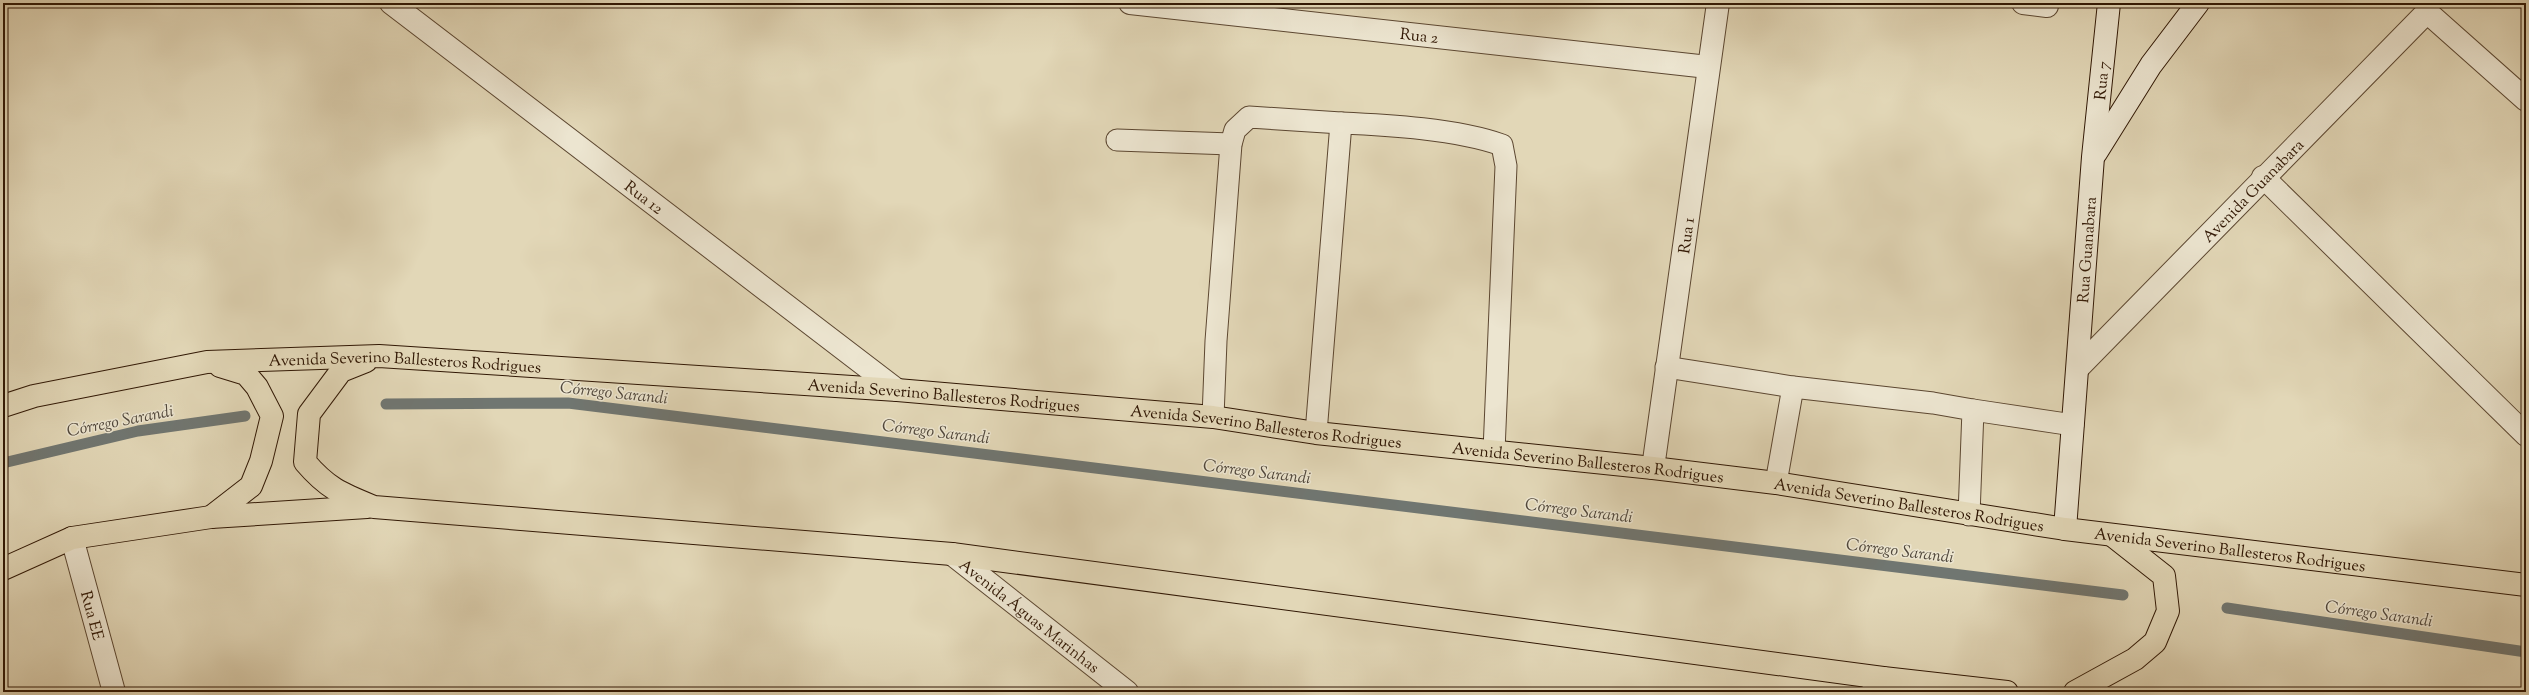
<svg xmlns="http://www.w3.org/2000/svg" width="2529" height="695" viewBox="0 0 2529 695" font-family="'Sorts Mill Goudy',serif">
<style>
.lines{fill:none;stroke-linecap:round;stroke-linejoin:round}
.stream{stroke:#707671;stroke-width:11}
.lane-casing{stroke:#5c4731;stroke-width:23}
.street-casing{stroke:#5c4731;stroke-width:24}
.secondary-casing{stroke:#301704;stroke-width:24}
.primary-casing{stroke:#301704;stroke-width:24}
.lane{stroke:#ece5d0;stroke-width:21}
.street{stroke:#ece5d0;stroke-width:22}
.secondary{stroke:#ece5d0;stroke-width:22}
.primary{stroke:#e2d7b7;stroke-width:22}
.labels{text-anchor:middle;stroke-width:3;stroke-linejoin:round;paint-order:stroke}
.street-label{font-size:16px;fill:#301704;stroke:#ece5d0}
.water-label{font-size:17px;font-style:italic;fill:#50473b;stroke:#ece5d0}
</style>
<rect width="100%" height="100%" fill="#e2d7b7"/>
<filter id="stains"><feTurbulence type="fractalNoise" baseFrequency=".005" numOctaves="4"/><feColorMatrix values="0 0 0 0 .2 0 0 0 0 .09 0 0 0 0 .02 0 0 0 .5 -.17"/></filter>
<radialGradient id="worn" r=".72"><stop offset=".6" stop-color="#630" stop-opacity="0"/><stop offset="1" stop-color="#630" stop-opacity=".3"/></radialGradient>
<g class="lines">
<g class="stream">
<polyline points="386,404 568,403 2123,595"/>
<polyline points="3,463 138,431 245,416"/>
<polyline points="2227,608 2526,652"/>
</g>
<g class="lane-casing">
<g id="lane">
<polyline points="1117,140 1231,144"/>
<polyline points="1666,367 1793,387"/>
<polyline points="1973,410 2073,425"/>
<polyline points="1213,417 1216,341 1231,144 1235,130 1249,117 1341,123"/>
<path d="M1316 433 1341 123C1389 125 1457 129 1502 145L1506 166 1494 451"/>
<polyline points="1776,483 1793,387 1933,403 1973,410 1969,515"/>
</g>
</g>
<g class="street-casing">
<g id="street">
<path id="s1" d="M391 3 897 390"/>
<path id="s2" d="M1130 3 1708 67"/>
<polyline points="2023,3 2047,6"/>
<polyline points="2263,177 2526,435"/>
<path id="s3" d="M2078 368 2427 12 2526 100"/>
<path id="s4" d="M1653 468 1718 3"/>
<path id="s5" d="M72 538 114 692"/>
<path id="s6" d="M952 554 1127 692"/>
<polyline points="1872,692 1883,678"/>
</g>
</g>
<g class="secondary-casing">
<g id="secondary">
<polyline points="2096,153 2151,65 2198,3"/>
<path id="s7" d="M2065 529 2093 157 2109 3"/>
</g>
</g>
<g class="primary-casing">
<g id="primary">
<path d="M366 361 341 371 309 414 305 462C328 489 342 494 374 507L952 554 1883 678 2007 692"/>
<path id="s8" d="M3 406 34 396 207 362 379 356 897 390 1213 417 1316 433 1653 468 1776 483 2065 529 2526 585"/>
<polyline points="211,517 251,486 261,461 272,416 257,387 246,374 220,366"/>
<polyline points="3,569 72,538 211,517 367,507"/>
<polyline points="2075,692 2135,659 2155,642 2168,611 2164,576 2112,535"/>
</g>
</g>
<use href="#lane" class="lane"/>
<use href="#street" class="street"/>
<use href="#secondary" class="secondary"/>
<use href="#primary" class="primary"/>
</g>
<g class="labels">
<g class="street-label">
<text dy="6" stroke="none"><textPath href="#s2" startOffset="291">Rua 2</textPath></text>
<text dy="6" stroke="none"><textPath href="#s7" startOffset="450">Rua 7</textPath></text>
<text dy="6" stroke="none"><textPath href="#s3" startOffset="249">Avenida Guanabara</textPath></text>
<text dy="6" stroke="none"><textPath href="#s1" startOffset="319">Rua 12</textPath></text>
<text dy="6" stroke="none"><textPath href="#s4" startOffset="235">Rua 1</textPath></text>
<text dy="6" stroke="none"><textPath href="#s7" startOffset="280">Rua Guanabara</textPath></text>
<text dy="6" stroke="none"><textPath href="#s8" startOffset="407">Avenida Severino Ballesteros Rodrigues</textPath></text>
<text dy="6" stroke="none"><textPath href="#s8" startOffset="947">Avenida Severino Ballesteros Rodrigues</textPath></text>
<text dy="6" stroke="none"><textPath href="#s8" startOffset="1271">Avenida Severino Ballesteros Rodrigues</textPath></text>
<text dy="6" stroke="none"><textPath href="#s8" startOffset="1595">Avenida Severino Ballesteros Rodrigues</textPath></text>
<text dy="6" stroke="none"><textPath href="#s8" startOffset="1919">Avenida Severino Ballesteros Rodrigues</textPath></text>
<text dy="6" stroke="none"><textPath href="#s8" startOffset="2243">Avenida Severino Ballesteros Rodrigues</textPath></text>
<text dy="6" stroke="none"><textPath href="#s5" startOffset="80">Rua EE</textPath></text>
<text dy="6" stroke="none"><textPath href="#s6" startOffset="99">Avenida Águas Marinhas</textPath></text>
</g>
<g class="water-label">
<text transform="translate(614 392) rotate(6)" y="6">Córrego Sarandi</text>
<text transform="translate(120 420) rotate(-11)" y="6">Córrego Sarandi</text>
<text transform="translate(936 431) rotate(7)" y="6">Córrego Sarandi</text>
<text transform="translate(1257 471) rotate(7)" y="6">Córrego Sarandi</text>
<text transform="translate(1579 510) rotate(7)" y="6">Córrego Sarandi</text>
<text transform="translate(1900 550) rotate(7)" y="6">Córrego Sarandi</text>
<text transform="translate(2379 613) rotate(8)" y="6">Córrego Sarandi</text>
</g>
</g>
<rect width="2529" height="695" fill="none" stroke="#e2d7b7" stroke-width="16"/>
<rect x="4" y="4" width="2521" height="687" fill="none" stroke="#301704" stroke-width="2"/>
<rect x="8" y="8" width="2513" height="679" fill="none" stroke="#301704"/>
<rect width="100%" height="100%" filter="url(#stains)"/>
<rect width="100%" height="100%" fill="url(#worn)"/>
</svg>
